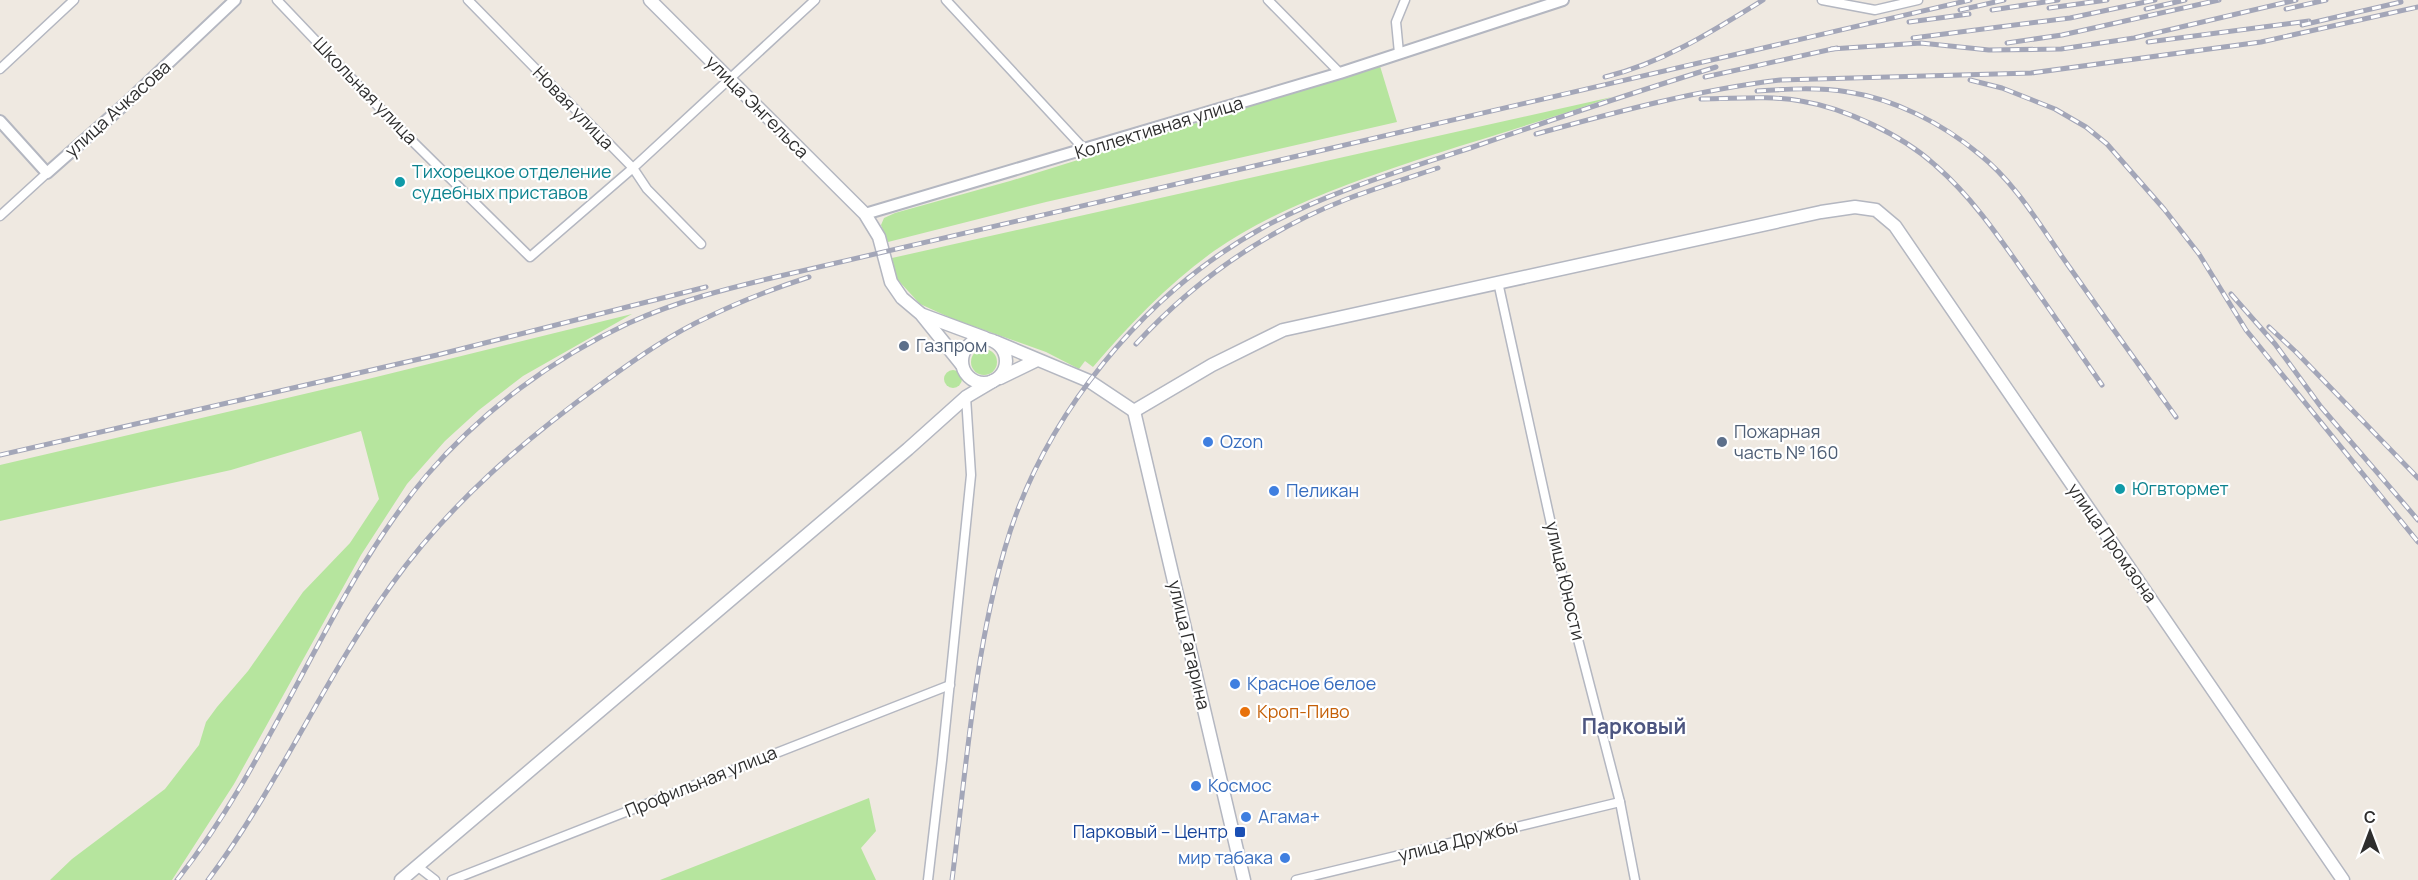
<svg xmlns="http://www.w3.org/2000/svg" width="2418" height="880" viewBox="0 0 2418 880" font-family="Manrope,sans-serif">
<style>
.green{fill:#b6e59e}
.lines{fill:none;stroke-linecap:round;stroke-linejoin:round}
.minor-casing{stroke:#b4b7c1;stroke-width:11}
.tertiary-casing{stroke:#b4b7c1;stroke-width:14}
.secondary-casing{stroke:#b4b7c1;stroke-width:15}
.minor{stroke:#fff;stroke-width:8}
.tertiary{stroke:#fff;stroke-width:10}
.secondary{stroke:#fff;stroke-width:12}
.rail-casing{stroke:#a3a6b8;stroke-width:5}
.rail{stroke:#fff;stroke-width:3;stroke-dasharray:9;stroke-linecap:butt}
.culture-dot{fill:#0f9aa8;stroke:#fff;stroke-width:2}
.service-dot{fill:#5c6f8a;stroke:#fff;stroke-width:2}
.shop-dot{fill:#3f7fe0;stroke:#fff;stroke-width:2}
.food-dot{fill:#e8710a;stroke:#fff;stroke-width:2}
.transit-dot{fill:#1a4fb4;stroke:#fff;stroke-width:2}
.labels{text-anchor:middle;stroke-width:4.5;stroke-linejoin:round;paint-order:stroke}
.street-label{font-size:18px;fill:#2e2e2e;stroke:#fff}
.culture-label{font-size:18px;fill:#0d838f;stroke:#fff;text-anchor:start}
.service-label{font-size:18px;fill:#4e5e75;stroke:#fff;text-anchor:start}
.shop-label{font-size:18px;fill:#366cbe;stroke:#fff;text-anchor:start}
.food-label{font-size:18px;fill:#c56008;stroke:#fff;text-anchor:start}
.transit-label{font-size:18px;fill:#164399;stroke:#fff;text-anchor:end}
.quarter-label{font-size:21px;font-weight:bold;fill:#4d5680;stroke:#fff}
</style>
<rect width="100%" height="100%" fill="#efe9e1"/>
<g class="green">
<polygon points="1380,66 1397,122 1046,202 888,242 881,225 884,218 895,213 1010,181"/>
<path d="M1612 97C1525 128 1435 151 1349 184 1302 202 1255 222 1214 251 1168 284 1130 324 1093 367L1085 361 1079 369 1046 352 953 319 920 304 897 279 892 258Z"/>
<polygon points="632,314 523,376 479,410 445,441 407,484 361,555 234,784 172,880 50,880 72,859 165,789 199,745 206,722 217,707 248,671 303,592 350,543 379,499 361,431 231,470 0,521 0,465 364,380"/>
<circle cx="984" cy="362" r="13"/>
<circle cx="953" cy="379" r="9"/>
<polygon points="869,798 876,831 861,848 876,880 660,880"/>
</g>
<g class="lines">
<g class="minor-casing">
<g id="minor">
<polyline points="277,0 395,124 530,257 633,168 815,0"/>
<polyline points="468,0 633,168 647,189 701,244"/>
<polyline points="946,0 1085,150"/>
<polyline points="1268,0 1340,73"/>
<polyline points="1822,0 1875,10 1918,0"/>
<polyline points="1399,53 1396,22 1405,0"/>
<polyline points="0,69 74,0"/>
<polyline points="0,216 47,173"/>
<polyline points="1498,282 1567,597 1620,802 1635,880"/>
<polyline points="417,866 435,880"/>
<polyline points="452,880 950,685"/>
<polyline points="928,880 942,760 971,475 966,397"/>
<polyline points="1296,880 1620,802"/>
</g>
</g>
<g class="tertiary-casing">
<g id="tertiary">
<polyline points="0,121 47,173 125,104 235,0"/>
<polyline points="865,214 1340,73 1563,0"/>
</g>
</g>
<g class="secondary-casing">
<g id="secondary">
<polyline points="650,0 865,214 879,237 891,282 902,298 921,314 962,365"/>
<polyline points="923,315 985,338"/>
<circle cx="984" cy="361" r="22"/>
<polyline points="996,342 1089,381 1134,411"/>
<polyline points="1000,378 1037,360"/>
<polyline points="1134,411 1212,365 1283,330 1821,212 1855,207 1876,210 1895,226 2343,880"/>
<polyline points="1134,411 1244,880"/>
<polyline points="401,880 908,449 966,397 993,381"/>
</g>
</g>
<use href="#minor" class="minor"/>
<use href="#tertiary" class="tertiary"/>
<use href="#secondary" class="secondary"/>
<g class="rail-casing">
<g id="rail">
<polyline points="2049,8 2107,0"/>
<polyline points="2146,9 2185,0"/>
<polyline points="2286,9 2326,0"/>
<polyline points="1960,10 2004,0"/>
<polyline points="1992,10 2058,0"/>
<polyline points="1909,22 1969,14"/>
<polyline points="2302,25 2401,2"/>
<polyline points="1913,38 2070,18 2155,0"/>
<polyline points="2148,42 2309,21"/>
<polyline points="2007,43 2062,35 2219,0"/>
<polyline points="1831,49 1921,43 1989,50 2061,49 2134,38 2296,0"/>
<path d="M1605 77C1663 63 1713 31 1763 0"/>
<polyline points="1705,77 1837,48"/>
<polyline points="1970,80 2002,88 2055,109 2086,127 2107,144 2164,209 2199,254 2246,330 2418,542"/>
<path d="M1757 91C1787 89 1818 87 1848 92 1895 99 1943 124 1979 154 2017 184 2042 229 2070 268 2105 318 2141 368 2176 417"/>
<path d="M1701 99C1734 99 1769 95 1801 101 1845 108 1902 135 1935 165 1972 197 1999 237 2027 277 2052 313 2077 349 2102 385"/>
<path d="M1536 134C1616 112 1697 90 1780 80L2031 73 2261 42 2418 7"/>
<polyline points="2231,294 2275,344 2321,407 2418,520"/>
<polyline points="2269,327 2296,352 2418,478"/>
<path d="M1136 344C1195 280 1265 231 1347 199 1377 188 1408 178 1438 168"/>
<polyline points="0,455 437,355 706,287"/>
<path d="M177 880C239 802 282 710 330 623 358 571 389 520 427 475 481 412 553 358 629 323 677 301 729 288 780 276L1970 0"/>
<path d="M208 880C278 787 324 678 392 584 450 503 524 440 604 382 637 358 671 334 708 317 741 301 775 288 809 277"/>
<path d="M952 880C966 771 974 654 1005 548 1043 416 1144 293 1264 227 1330 191 1403 170 1473 147 1554 119 1635 92 1716 67"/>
</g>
</g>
<use href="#rail" class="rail"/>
</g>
<g class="culture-dot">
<circle cx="400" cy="182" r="6"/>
<circle cx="2120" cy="489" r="6"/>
</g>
<g class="service-dot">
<circle cx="904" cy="346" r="6"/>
<circle cx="1722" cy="442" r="6"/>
</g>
<g class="shop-dot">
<circle cx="1208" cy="442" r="6"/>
<circle cx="1274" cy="491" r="6"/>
<circle cx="1235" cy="684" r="6"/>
<circle cx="1196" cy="786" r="6"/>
<circle cx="1246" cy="817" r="6"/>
<circle cx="1285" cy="858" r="6"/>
</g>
<circle class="food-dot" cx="1245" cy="712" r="6"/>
<rect class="transit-dot" x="1234" y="826" width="12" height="12" rx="3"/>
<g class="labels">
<g class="street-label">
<text transform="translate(365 91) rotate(46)" y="6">Школьная улица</text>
<text transform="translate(757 107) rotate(45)" y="6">улица Энгельса</text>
<text transform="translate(573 108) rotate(46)" y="6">Новая улица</text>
<text transform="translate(118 109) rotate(-42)" y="6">улица Ачкасова</text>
<text transform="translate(1159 128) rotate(-17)" y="6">Коллективная улица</text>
<text transform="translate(2112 543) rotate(55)" y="6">улица Промзона</text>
<text transform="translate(1565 581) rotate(77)" y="6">улица Юности</text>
<text transform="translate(1189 645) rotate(77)" y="6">улица Гагарина</text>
<text transform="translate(701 782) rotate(-22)" y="6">Профильная улица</text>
<text transform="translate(1458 841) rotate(-14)" y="6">улица Дружбы</text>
</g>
<g class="culture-label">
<text x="412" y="178">Тихорецкое отделение<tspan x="412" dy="21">судебных приставов</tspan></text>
<text x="2132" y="495">Югвтормет</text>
</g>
<g class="service-label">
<text x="916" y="352">Газпром</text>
<text x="1734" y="438">Пожарная<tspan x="1734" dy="21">часть № 160</tspan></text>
</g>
<g class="shop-label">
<text x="1220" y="448">Ozon</text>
<text x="1286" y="497">Пеликан</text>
<text x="1247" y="690">Красное белое</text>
<text x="1208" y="792">Космос</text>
<text x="1258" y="823">Агама+</text>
<text x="1273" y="864" text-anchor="end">мир табака</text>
</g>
<g class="food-label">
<text x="1257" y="718">Кроп-Пиво</text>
</g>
<g class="transit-label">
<text x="1228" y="838">Парковый – Центр</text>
</g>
<g class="quarter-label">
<text x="1634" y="734">Парковый</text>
</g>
</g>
<g transform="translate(2370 832)" stroke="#ffffff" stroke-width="4.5" paint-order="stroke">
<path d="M0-4.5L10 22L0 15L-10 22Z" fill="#2e2e2e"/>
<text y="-9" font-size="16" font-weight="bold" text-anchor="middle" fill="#2e2e2e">С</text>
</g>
</svg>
